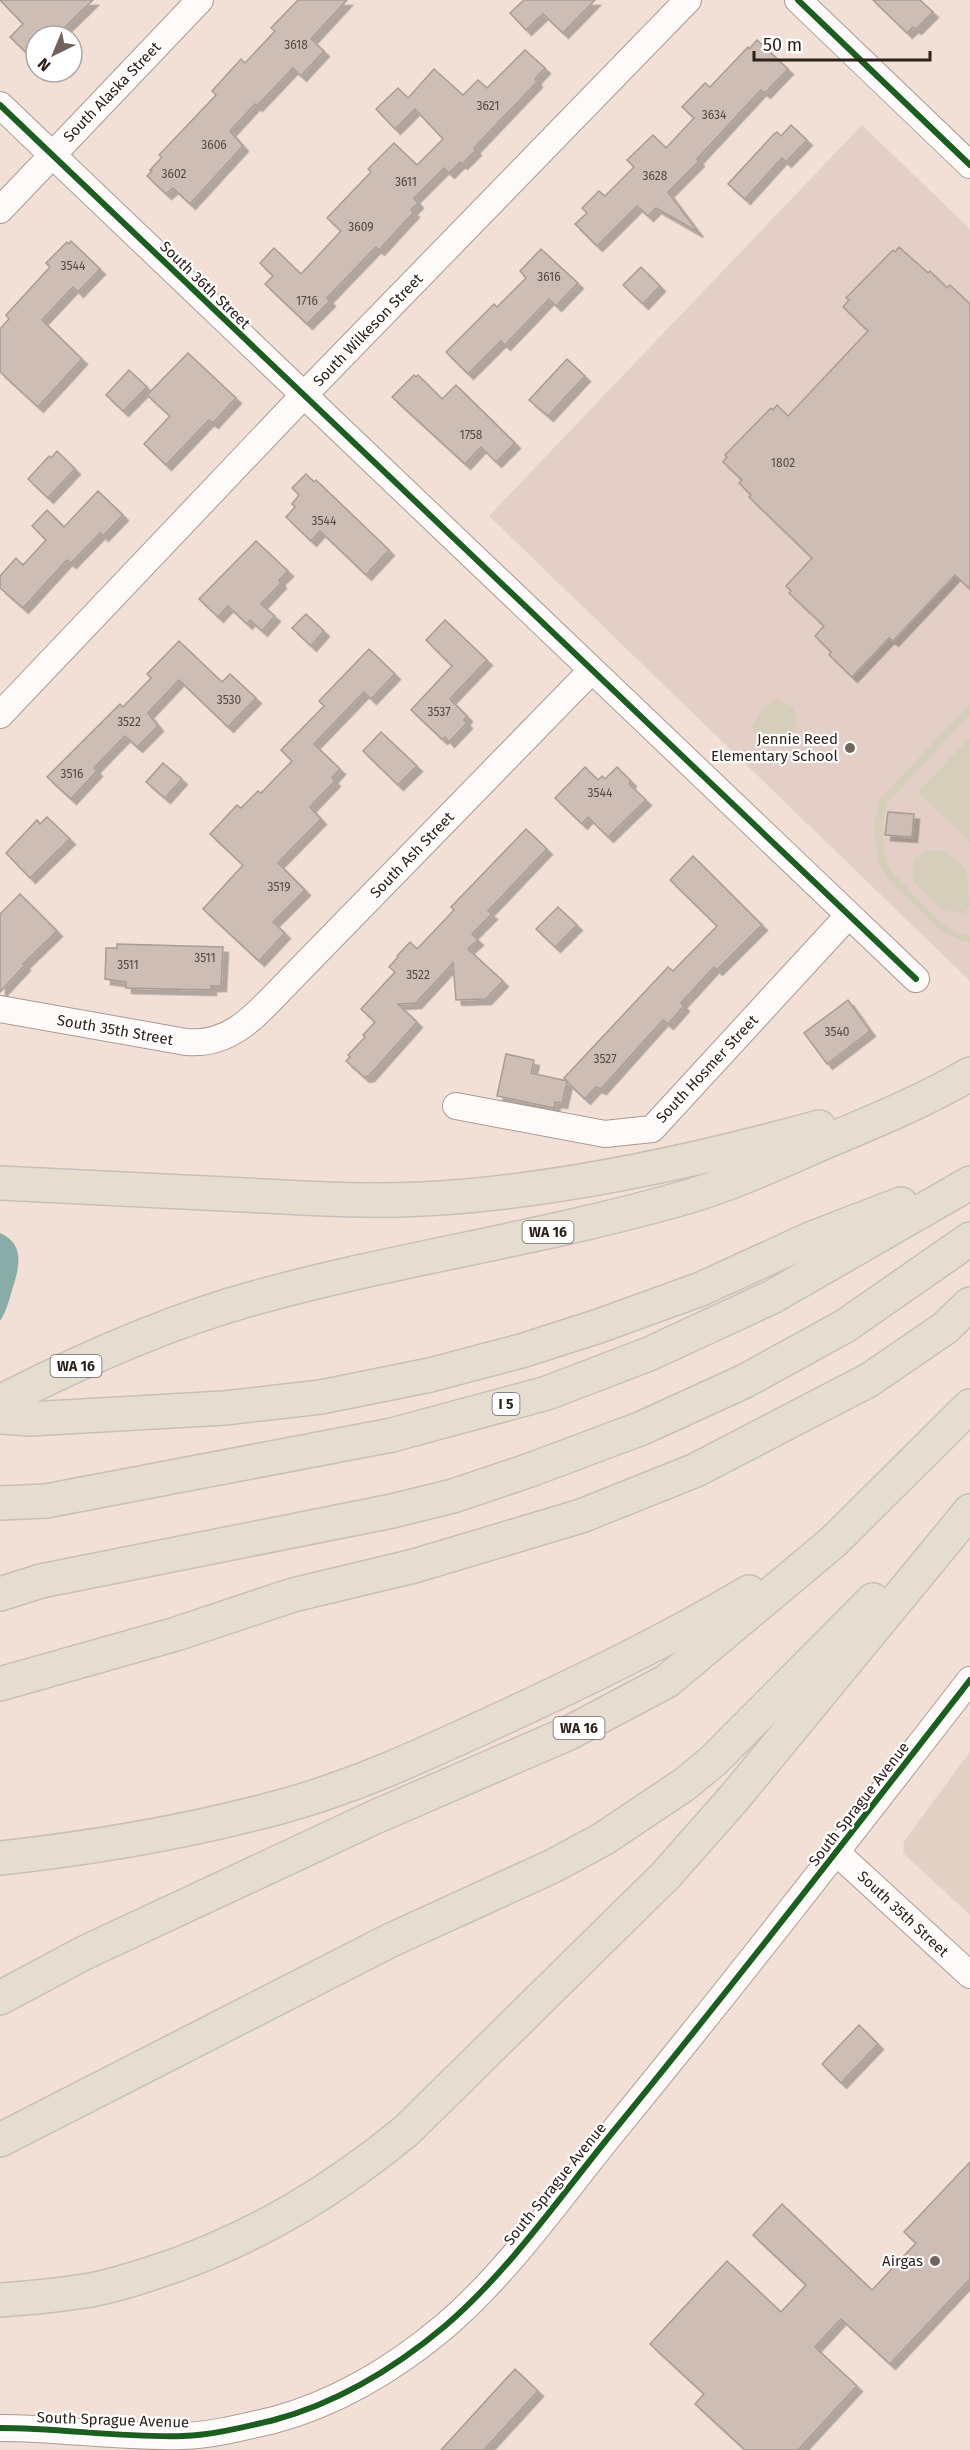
<svg xmlns="http://www.w3.org/2000/svg" width="970" height="2450" viewBox="0 0 970 2450" font-family="'Fira Sans',sans-serif">
<style>
.commercial{fill:#e1d0c3}
.education{fill:#e3cfc5}
.green{fill:#d5ceba}
.water{fill:#89aca9}
.building{fill:#cdbdb5;stroke:#a99c95;stroke-width:1.5;filter:url(#shadow)}
.lines{fill:none;stroke-linecap:round;stroke-linejoin:round}
.minor-casing{stroke:#a89b94;stroke-width:28}
.highway-casing{stroke:#c8bfbb;stroke-width:36}
.minor{stroke:#fdfaf9;stroke-width:26}
.highway{stroke:#e6ddd1;stroke-width:33}
.cycleway-casing{stroke:#fff;stroke-width:10}
.cycleway{stroke:#1b5e20;stroke-width:6}
.poi-dot{fill:#72645d;stroke:#fff;stroke-width:2}
.labels{text-anchor:middle;stroke-width:4.5;stroke-linejoin:round;paint-order:stroke}
.number-label{font-size:12px;fill:#554842}
.shield{fill:#fff;stroke:#6c645f;stroke-width:1.5}
.shield-label{font-size:14px;font-weight:bold;fill:#2d211b}
.street-label{font-size:15px;fill:#2d211b;stroke:#fff}
.poi-label{font-size:15px;fill:#2d211b;stroke:#fff;text-anchor:end}
</style>
<defs>
<filter id="shadow"><feDropShadow dx="5.5" dy="5.5" stdDeviation="0" flood-color="#0004"/></filter>
</defs>
<rect width="100%" height="100%" fill="#f2e0d7"/>
<polygon class="commercial" points="970,1752 970,1915 903,1853 904,1841"/>
<polygon class="education" points="862,125 970,229 970,981 489,516"/>
<g class="green">
<polygon points="777,699 793,707 797,722 790,736 772,745 757,739 752,726 762,708"/>
<polygon points="970,704 970,715 887,803 882,825 884,851 889,869 933,915 955,933 970,936 970,942 963,941 941,931 890,881 878,862 874,824 880,799"/>
<polygon points="970,738 970,842 918,792"/>
<polygon points="924,850 946,851 966,870 970,905 964,914 941,910 913,880 913,861"/>
</g>
<path class="water" d="M0 1233C26 1244 19 1269 12 1290 9 1301 6 1312 0 1321Z"/>
<g class="building">
<polygon points="0,0 93,0 56,36 36,36 36,62 10,37 23,24"/>
<polygon points="298,0 347,0 311,39 324,51 301,76 293,68 257,106 255,104 230,131 243,146 190,204 173,188 166,194 147,176 152,171 150,170 162,157 159,155 216,95 212,91 241,59 245,63 275,31 271,28"/>
<polygon points="524,0 595,0 563,33 543,14 526,30 510,13"/>
<polygon points="873,0 920,0 933,12 916,29 913,27 907,33"/>
<polygon points="757,40 788,69 765,93 761,90 697,159 699,161 668,192 698,232 656,208 648,216 637,206 597,246 575,224 587,213 582,208 599,191 605,196 634,167 627,160 653,135 666,148 694,118 682,107 705,83 710,87 748,47 749,49"/>
<polygon points="525,50 545,68 535,79 537,82 474,148 476,150 462,164 460,162 449,173 444,168 414,198 418,203 411,210 414,212 379,250 376,247 327,298 330,301 307,324 265,284 273,276 260,263 274,248 301,274 341,231 327,218 371,172 368,169 394,143 417,165 443,139 415,109 395,129 376,109 398,88 408,98 434,69 463,95 478,80 487,88"/>
<polygon points="791,125 807,140 786,162 782,158 745,199 728,184 774,134 777,132 781,136"/>
<polygon points="71,241 100,269 78,292 73,287 42,320 82,359 38,407 0,372 0,329 9,319 6,315 50,267 46,263 67,242 69,244"/>
<polygon points="899,247 928,273 930,271 947,288 950,285 970,304 970,589 955,575 893,641 889,638 852,677 829,655 831,652 815,636 824,626 789,593 791,591 786,586 812,558 749,497 751,495 739,483 742,480 723,462 727,457 725,455 771,408 773,410 777,405 788,416 868,331 843,307 849,300 846,298 893,250 895,252"/>
<polygon points="541,249 578,283 556,306 549,299 505,345 501,341 468,374 446,352 494,304 497,307 526,278 520,271"/>
<polygon points="641,267 660,286 643,304 623,285"/>
<polygon points="188,353 236,398 213,423 209,420 166,465 144,444 170,416 147,395"/>
<polygon points="567,359 585,376 548,416 529,400"/>
<polygon points="129,370 147,387 123,411 106,395"/>
<polygon points="414,375 416,377 418,375 442,399 456,385 515,443 496,462 481,447 465,464 392,397"/>
<polygon points="57,451 75,469 48,498 28,479 49,456 51,458"/>
<polygon points="306,474 314,482 316,480 389,550 366,575 320,531 311,541 286,517 295,507 292,504 299,495 292,488"/>
<polygon points="98,491 123,515 103,536 100,533 71,563 67,560 23,608 0,588 0,576 16,558 23,565 46,540 32,526 47,510 64,527"/>
<polygon points="256,541 288,571 279,580 281,583 261,604 275,616 262,631 250,620 247,624 228,606 218,617 199,599"/>
<polygon points="306,614 324,631 311,646 292,628"/>
<polygon points="445,620 487,660 450,699 467,716 464,720 467,723 449,742 445,737 442,739 411,710 452,666 426,640"/>
<polygon points="179,641 222,682 230,674 256,698 228,727 179,680 148,713 158,726 137,747 125,736 94,768 97,771 71,799 47,777 120,704 123,707 151,678 147,674"/>
<polygon points="369,649 395,674 371,699 364,692 314,744 340,769 332,778 335,781 310,807 321,819 278,863 305,890 273,922 285,933 259,961 203,909 243,865 210,834 237,805 241,808 258,791 261,793 292,761 281,750 324,706 319,701"/>
<polygon points="381,732 417,766 398,785 363,751"/>
<polygon points="163,763 182,779 165,798 146,782"/>
<polygon points="585,767 598,780 602,776 605,779 617,767 631,781 629,784 646,800 608,837 588,817 582,824 555,798"/>
<polygon points="888,812 914,814 912,837 885,835"/>
<polygon points="47,817 70,839 30,878 6,853 37,820 40,824"/>
<polygon points="526,829 547,849 488,911 492,914 472,934 478,940 468,949 503,981 486,999 456,1000 453,963 416,1003 398,1004 417,1022 369,1076 364,1077 346,1061 350,1057 348,1055 365,1037 363,1035 375,1022 361,1009 395,972 389,967 398,957 397,956 410,942 417,949 454,910 451,907"/>
<polygon points="693,856 762,925 717,970 714,967 681,1003 684,1006 668,1024 663,1020 601,1089 596,1087 585,1099 567,1082 562,1103 555,1102 554,1108 497,1096 506,1054 534,1060 531,1073 567,1081 564,1078 668,967 673,971 717,926 670,880"/>
<polygon points="20,894 57,931 23,964 25,965 0,992 0,914"/>
<polygon points="558,907 577,925 555,947 536,929"/>
<polygon points="117,944 223,947 221,986 211,986 211,990 126,988 126,982 105,979 106,948 117,948"/>
<polygon points="848,1000 870,1031 827,1064 804,1033"/>
<polygon points="859,2025 878,2044 841,2083 822,2064"/>
<polygon points="970,2162 970,2279 890,2364 841,2319 815,2347 857,2386 798,2450 745,2450 695,2404 704,2394 650,2344 727,2261 781,2312 806,2285 753,2235 782,2204 872,2290 916,2243 904,2232"/>
<polygon points="515,2369 538,2391 484,2450 441,2450"/>
</g>
<g class="lines">
<g class="minor-casing">
<g id="minor">
<polyline points="798,0 970,165"/>
<polyline points="0,105 916,979"/>
<polyline points="0,210 200,0"/>
<polyline points="0,715 303,396 688,0"/>
<path d="M0 1009 186 1042C230 1046 255 1016 283 987L591 671"/>
<polyline points="456,1106 605,1134 652,1129 848,916"/>
<polyline points="836,1852 970,1975"/>
<path d="M0 2428C61 2428 122 2438 183 2436 213 2435 244 2427 274 2420 337 2403 395 2368 445 2326 509 2271 559 2198 612 2133 734 1984 852 1832 970 1680"/>
</g>
</g>
<g class="highway-casing">
<g id="highway">
<path d="M0 1183C82 1187 163 1191 245 1195 314 1199 385 1203 454 1197 578 1187 700 1160 819 1127"/>
<path d="M0 1402C82 1360 169 1321 258 1297 396 1259 538 1239 676 1200 728 1186 777 1163 825 1142 875 1121 924 1101 970 1074"/>
<polyline points="0,1417 30,1419 224,1408 321,1397 430,1375 521,1351 596,1327 701,1289 810,1239 901,1204"/>
<polyline points="0,1503 46,1501 392,1435 547,1393 649,1354 772,1297 970,1183"/>
<polyline points="0,1594 41,1581 392,1511 453,1496 530,1470 642,1428 745,1381 845,1326 970,1239"/>
<polyline points="0,1684 176,1634 293,1595 414,1566 581,1516 696,1470 869,1380 945,1328 970,1304"/>
<path d="M0 1858C93 1848 186 1832 276 1808 356 1787 429 1752 503 1718 587 1679 670 1639 749 1592"/>
<polyline points="0,1998 84,1953 375,1817 569,1733 667,1681 833,1542 970,1406"/>
<polyline points="0,2140 391,1940 553,1866 603,1839 685,1784 714,1760 873,1600"/>
<path d="M0 2300C30 2298 61 2295 91 2290 121 2284 150 2274 179 2264 265 2232 335 2189 406 2131L666 1875 734 1798 970 1511"/>
</g>
</g>
<use href="#minor" class="minor"/>
<use href="#highway" class="highway"/>
<g class="cycleway-casing">
<g id="cycleway">
<polyline points="798,0 970,165"/>
<polyline points="0,105 916,979"/>
<path d="M0 2428C61 2428 122 2438 183 2436 213 2435 244 2427 274 2420 337 2403 395 2368 445 2326 509 2271 559 2198 612 2133 734 1984 852 1832 970 1680"/>
</g>
</g>
<use href="#cycleway" class="cycleway"/>
</g>
<g class="poi-dot">
<circle cx="850" cy="748" r="6"/>
<circle cx="935" cy="2261" r="6"/>
</g>
<g class="labels">
<g class="number-label">
<text x="296" y="49">3618</text>
<text x="488" y="110">3621</text>
<text x="714" y="119">3634</text>
<text x="214" y="149">3606</text>
<text x="174" y="178">3602</text>
<text x="655" y="180">3628</text>
<text x="406" y="186">3611</text>
<text x="361" y="231">3609</text>
<text x="73" y="270">3544</text>
<text x="549" y="281">3616</text>
<text x="307" y="305">1716</text>
<text x="471" y="439">1758</text>
<text x="783" y="467">1802</text>
<text x="324" y="525">3544</text>
<text x="229" y="704">3530</text>
<text x="439" y="716">3537</text>
<text x="129" y="726">3522</text>
<text x="72" y="778">3516</text>
<text x="600" y="797">3544</text>
<text x="279" y="891">3519</text>
<text x="205" y="962">3511</text>
<text x="128" y="969">3511</text>
<text x="418" y="979">3522</text>
<text x="837" y="1036">3540</text>
<text x="605" y="1063">3527</text>
</g>
<g class="shield">
<rect x="522.5" y="1221" width="51" height="22" rx="4.5"/>
<rect x="50.5" y="1355" width="51" height="22" rx="4.5"/>
<rect x="492.5" y="1393" width="27" height="22" rx="4.5"/>
<rect x="553.5" y="1717" width="51" height="22" rx="4.5"/>
</g>
<g class="shield-label">
<text x="548" y="1237">WA 16</text>
<text x="76" y="1371">WA 16</text>
<text x="506" y="1409">I 5</text>
<text x="579" y="1733">WA 16</text>
</g>
<g class="street-label">
<text transform="translate(112 92) rotate(-46)" y="5">South Alaska Street</text>
<text transform="translate(205 285) rotate(44)" y="5">South 36th Street</text>
<text transform="translate(368 330) rotate(-46)" y="5">South Wilkeson Street</text>
<text transform="translate(412 855) rotate(-46)" y="5">South Ash Street</text>
<text transform="translate(115 1030) rotate(10)" y="5">South 35th Street</text>
<text transform="translate(707 1069) rotate(-47)" y="5">South Hosmer Street</text>
<text transform="translate(859 1804) rotate(-52)" y="5">South Sprague Avenue</text>
<text transform="translate(903 1914) rotate(43)" y="5">South 35th Street</text>
<text transform="translate(555 2184) rotate(-51)" y="5">South Sprague Avenue</text>
<text transform="translate(113 2420) rotate(2)" y="5">South Sprague Avenue</text>
</g>
<g class="poi-label">
<text x="838" y="744">Jennie Reed<tspan x="838" dy="17">Elementary School</tspan></text>
<text x="923" y="2266">Airgas</text>
</g>
</g>
<g transform="translate(54 54) rotate(223)"><circle r="28" fill="#ffffff" stroke="#aba6a4" stroke-width="1.5"/>
<path d="M0-4.5L10 22L0 15L-10 22Z" fill="#72645d"/>
<text y="-9" font-size="16" font-weight="bold" text-anchor="middle" fill="#2d211b">N</text>
</g>
<path d="M754 51v9h176v-9" fill="none" stroke="#2d211b" stroke-width="3"/>
<text x="763" y="51" font-size="18" fill="#2d211b" stroke="#ffffff" stroke-width="4.5" paint-order="stroke">50 m</text>
</svg>
